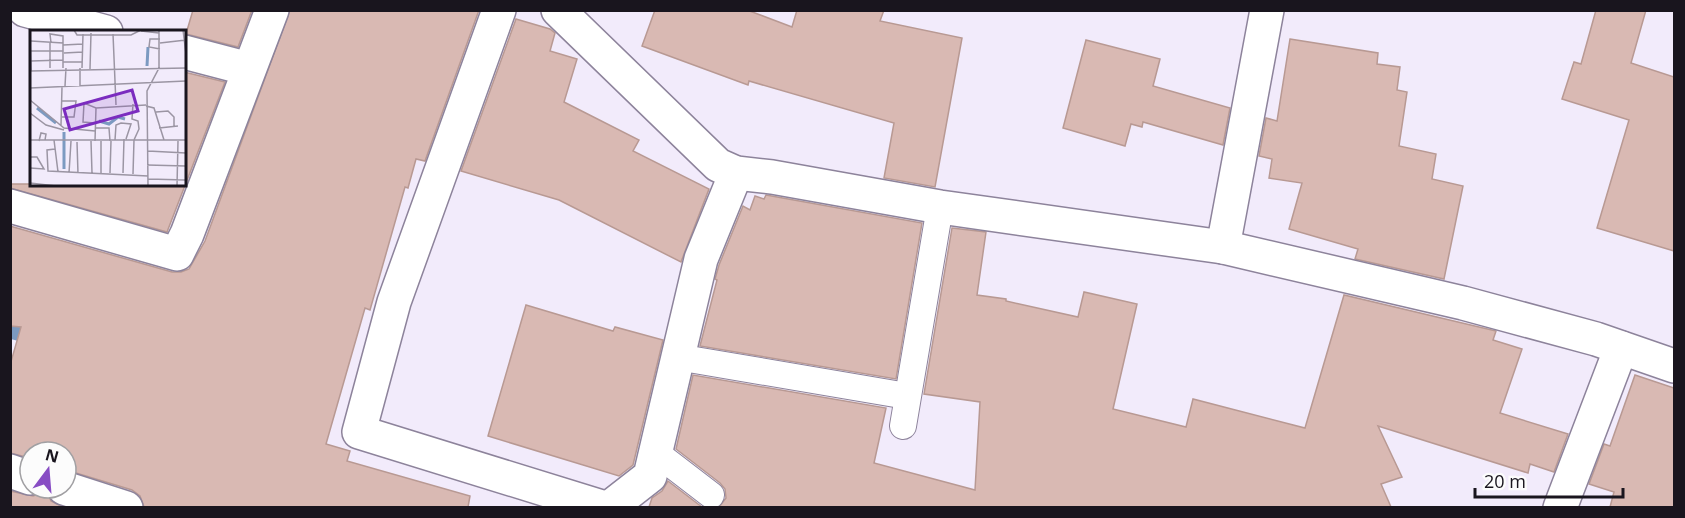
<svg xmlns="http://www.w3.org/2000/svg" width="1685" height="518" viewBox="0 0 1685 518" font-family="'Open Sans',sans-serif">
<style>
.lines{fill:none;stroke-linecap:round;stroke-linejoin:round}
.stream{stroke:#7c9ac1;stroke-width:15}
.building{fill:#d9b9b3;stroke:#b89993;stroke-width:1.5}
.service-casing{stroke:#8d839b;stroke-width:28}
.minor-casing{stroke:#8d839b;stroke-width:36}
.service{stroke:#fff;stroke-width:26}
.minor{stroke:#fff;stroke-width:33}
.inset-river{fill:none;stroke:#7c9ac1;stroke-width:3}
.inset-road{fill:none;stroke:#9b95a3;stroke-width:1.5}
.view{fill:#7b2cbf;fill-opacity:0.15;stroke:#7b2cbf;stroke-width:3}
.inset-edge{fill:none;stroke:#19151e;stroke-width:3}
</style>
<rect width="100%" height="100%" fill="#f2ebfb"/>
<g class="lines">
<polyline class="stream" points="10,331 36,338"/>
</g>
<g class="building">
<polygon points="193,10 252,10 238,47 186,34"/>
<polygon points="290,10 479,10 425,161 416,159 408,188 405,187 370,310 365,308 326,444 350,451 347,461 470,496 468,507 144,507 140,496 132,490 66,470 66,452 30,452 30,458 10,453 10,365 21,327 10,326 10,226 172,272 181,272 189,269 205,241"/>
<polygon points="655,10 747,10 792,27 797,10 884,10 880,21 962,38 935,187 884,178 894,123 749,81 748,85 642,46"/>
<polygon points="1596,10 1646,10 1631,63 1674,77 1674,251 1597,228 1629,120 1562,99 1574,62 1581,64"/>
<polygon points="516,19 550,29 555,33 550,51 577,59 564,102 639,140 633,151 709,189 681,262 559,200 461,171"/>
<polygon points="1290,39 1378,53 1377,64 1400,67 1397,90 1407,92 1399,146 1436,154 1432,179 1463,186 1444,279 1355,259 1358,249 1289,229 1302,183 1269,178 1272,159 1259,156 1266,118 1277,121"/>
<polygon points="1086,40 1160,59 1153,86 1230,108 1223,145 1143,122 1142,127 1131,124 1125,146 1063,128"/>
<polygon points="184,72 225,82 167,232 10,188 10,184 184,184"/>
<polygon points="766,195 922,223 896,379 700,346 717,280 715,279 719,265 743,206 750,210 755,196 764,199"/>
<polygon points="952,228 986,232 977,295 1006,299 1006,301 1078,317 1084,292 1137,304 1113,409 1186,427 1193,399 1305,428 1344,295 1496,331 1493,340 1522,349 1500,413 1568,434 1554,472 1530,464 1528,473 1378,426 1402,477 1381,484 1391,507 719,507 726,498 725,489 720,483 676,449 693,375 886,408 874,463 975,490 980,402 924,394"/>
<polygon points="526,305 613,331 615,327 663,340 633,465 619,476 488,436"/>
<polygon points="1635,375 1674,388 1674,507 1610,507 1614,492 1589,484 1604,444 1610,446"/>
<polygon points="668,481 702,507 703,507 649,507 652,498 662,491"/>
<polygon points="46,488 51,501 63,507 10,507 10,491 33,496 42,493"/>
</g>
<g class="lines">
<g class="service-casing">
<g id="service">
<polyline points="677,357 907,396"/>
<polyline points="903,426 940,207"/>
<polyline points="655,452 711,495"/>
</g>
</g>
<g class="minor-casing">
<g id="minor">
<polyline points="25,10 106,32"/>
<polyline points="499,10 394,302 359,432 605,508"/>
<polyline points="558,10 718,165 736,173 772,177 940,207 1223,247 1463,303 1596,339 1674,366"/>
<polyline points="184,52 249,69"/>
<polyline points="10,206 177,254 187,234 272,10"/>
<polyline points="1223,247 1267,10"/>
<polyline points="10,471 30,478"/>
<polyline points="64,488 126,508"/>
<polyline points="609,508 650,476 701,259 736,173"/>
<polyline points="1560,508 1621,348"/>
</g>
</g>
<use href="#service" class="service"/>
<use href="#minor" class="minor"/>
</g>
<g transform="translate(30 30)">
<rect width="156" height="156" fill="#f2ebfb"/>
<path class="inset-river" d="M117 36 118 17M7 78 26 93M69 91 79 94 88 87 95 89M34 102V139"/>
<path class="inset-road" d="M44 0 47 5H101L111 0M153 0 156 24M111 1 129 3M83 4 86 75M0 7 1 41M130 9H120L119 17 130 19M1 11 33 13M20 13V38M21 13 20 4 33 6V38M130 13 156 10M33 15 53 14M1 21H33M34 23 53 22M1 31 33 30M33 32H52M52 38 53 4M60 39 61 3M0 41 156 38M35 56 36 38M50 56V38M0 58 156 51M0 70 34 98 65 101M32 71H46L44 87H32M116 76 124 78 134 110M126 82 138 81 144 87V96M0 83 16 95 34 100M64 93 53 92 54 73 66 78 116 75M31 95 32 57M65 98H79L80 111M129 98 148 96M0 110H156M24 110 28 142M85 110 86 95 91 93 101 94 96 109M9 111 11 103 16 104 15 110M61 111 62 143M65 111 66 78M71 111V143M47 112 48 144M25 119 17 120 18 141 118 146M118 121 156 123M0 127H7L14 139 0 138M117 135 156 136M39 143 41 111M80 143 81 111M93 143 94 109M103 144 104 110 109 99 108 91 102 89 103 74M118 149 156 150M0 153 26 156M118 156 117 61 129 38V0M147 156 148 111"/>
<path class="view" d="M102 60 108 81 40 100 34 79Z"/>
<rect width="156" height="156" class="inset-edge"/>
</g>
<rect width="1685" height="518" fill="none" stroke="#19151e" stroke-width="24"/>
<g transform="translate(48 470) rotate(16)"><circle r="28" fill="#fcfcfc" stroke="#a1a0a3" stroke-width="1.5"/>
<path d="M0-4.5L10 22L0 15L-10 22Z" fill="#884dc4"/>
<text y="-9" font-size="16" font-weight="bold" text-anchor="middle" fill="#19151e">N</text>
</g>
<path d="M1475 488v9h148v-9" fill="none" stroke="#19151e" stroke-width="3"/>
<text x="1484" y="488" font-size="18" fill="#19151e" stroke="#fcfcfc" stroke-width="4.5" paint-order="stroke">20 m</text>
</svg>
